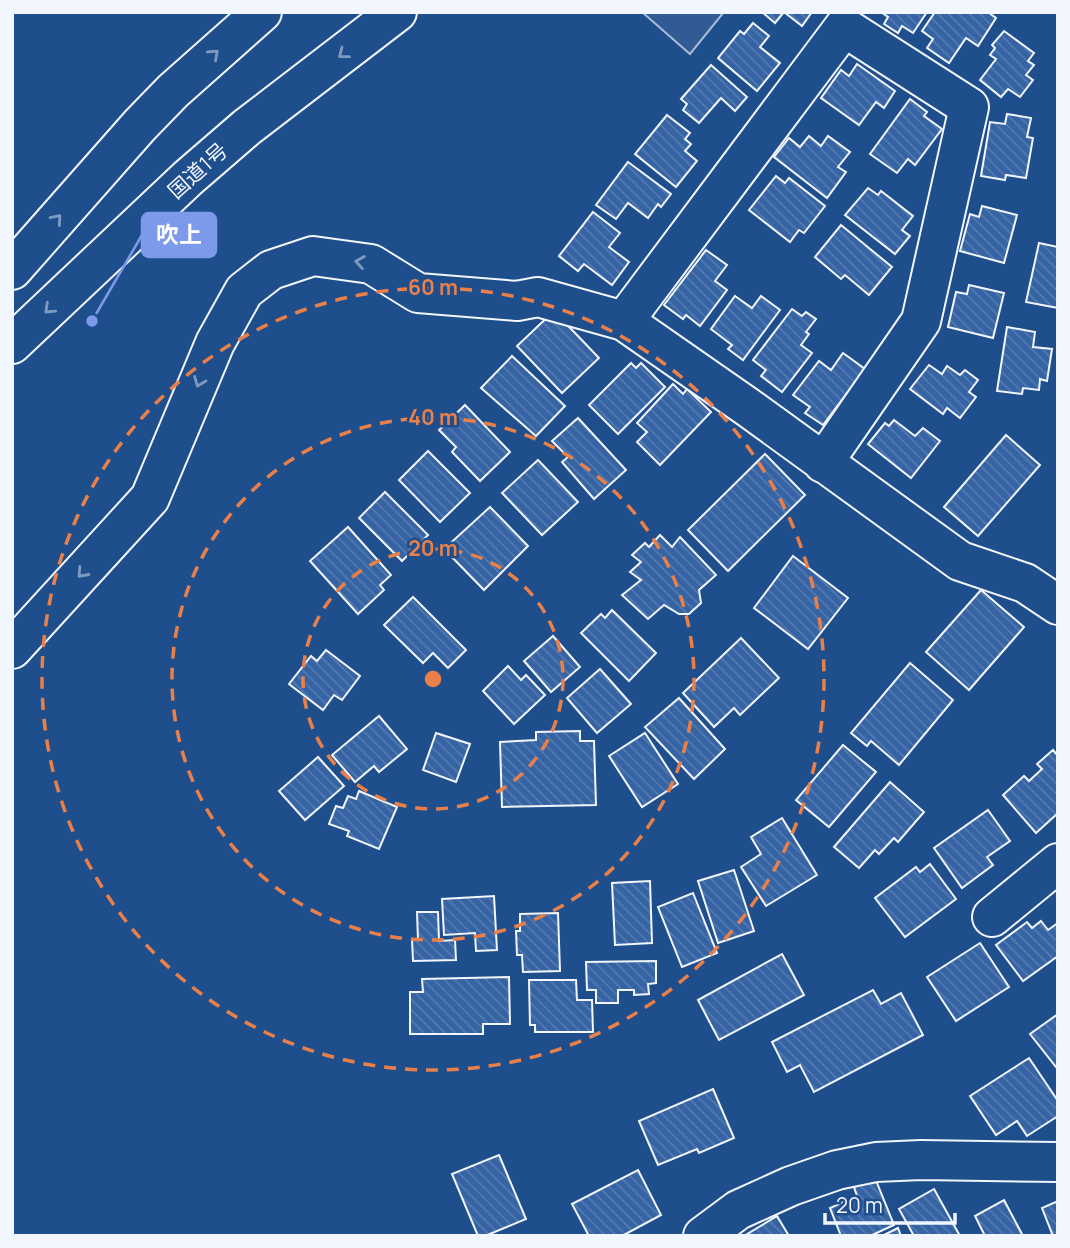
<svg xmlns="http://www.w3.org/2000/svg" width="1070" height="1248" viewBox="0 0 1070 1248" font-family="Manrope,'Noto Sans JP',sans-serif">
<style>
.built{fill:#305b95;stroke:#a8bbd7;stroke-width:2}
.building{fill:url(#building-back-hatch);stroke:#f2f6ff;stroke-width:2}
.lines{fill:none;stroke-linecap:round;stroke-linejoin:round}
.minor-casing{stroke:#f2f6ff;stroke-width:42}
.highway-casing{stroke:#f2f6ff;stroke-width:42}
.minor{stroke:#1f4e8c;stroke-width:38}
.highway{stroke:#1f4e8c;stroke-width:38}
.oneway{stroke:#7e9ac0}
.ring{fill:none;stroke:#ea8049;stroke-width:3.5;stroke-dasharray:12 9}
.labels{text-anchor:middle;stroke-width:5;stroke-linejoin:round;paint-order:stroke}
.street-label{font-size:21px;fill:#f2f6ff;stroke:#1f4e8c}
.centre{fill:#ea8049;stroke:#1f4e8c;stroke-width:3.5}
.ring-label{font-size:21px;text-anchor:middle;font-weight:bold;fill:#ea8049;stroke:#1f4e8c;stroke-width:5;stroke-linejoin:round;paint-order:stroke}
.leader{fill:none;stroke:#7d9aea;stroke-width:2.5}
.callout-dot{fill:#7d9aea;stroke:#1f4e8c;stroke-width:2.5}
.callout{fill:#7d9aea;stroke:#7d9aea;stroke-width:2.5}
.callout-label{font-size:23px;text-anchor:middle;font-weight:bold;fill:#fff}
</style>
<defs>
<pattern id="building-back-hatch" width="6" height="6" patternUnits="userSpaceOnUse" patternTransform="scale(1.75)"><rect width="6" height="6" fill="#3563a3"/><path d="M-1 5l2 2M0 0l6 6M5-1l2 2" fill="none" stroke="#537ab1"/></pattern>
</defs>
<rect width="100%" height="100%" fill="#1f4e8c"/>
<polygon class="built" points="642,12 724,12 690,54"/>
<g class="building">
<polygon points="762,12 784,12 775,23"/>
<polygon points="784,12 812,12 802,26"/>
<polygon points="881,12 927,12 913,33 902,26 898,33 884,24 888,17"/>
<polygon points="935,12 988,12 996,18 978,46 966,38 949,63 927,48 933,39 922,31"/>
<polygon points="753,23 769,36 760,47 780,63 757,91 718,58 740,31 744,34"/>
<polygon points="1004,31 1034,53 1028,61 1034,65 1026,75 1033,80 1020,97 1008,89 1001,97 980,80 996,59 990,55 995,48 992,45"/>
<polygon points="857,64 895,91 884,108 876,102 859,125 821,98 841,70 849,76"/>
<polygon points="711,65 747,97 735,111 721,98 699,123 683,110 687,104 681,99"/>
<polygon points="910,99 927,112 924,116 942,129 915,165 908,159 897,173 870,154"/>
<polygon points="1007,114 1031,118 1027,137 1033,138 1026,178 1006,175 1005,180 981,176 990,122 1005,124"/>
<polygon points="667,115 690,133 685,139 691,144 685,151 697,161 676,187 635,154"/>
<polygon points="809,136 821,146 828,136 850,152 838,167 846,172 827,198 774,157 789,138 800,147"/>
<polygon points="628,162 671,194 661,207 658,204 648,218 628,203 616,219 596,205"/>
<polygon points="776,176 785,183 789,178 825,206 804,233 799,230 790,242 749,210"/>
<polygon points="868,188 878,195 881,191 913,216 902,230 910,236 895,254 845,215"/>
<polygon points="982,206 1017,215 1004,263 960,251 970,214 979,217"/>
<polygon points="593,212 620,233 609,247 629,262 612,285 584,264 578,271 559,256"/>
<polygon points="841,225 892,267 869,295 845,275 841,279 815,257"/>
<polygon points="1039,243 1058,247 1058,308 1026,302"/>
<polygon points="706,250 727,265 715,281 727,290 700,326 686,315 683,319 664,305"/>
<polygon points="969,285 1004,293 993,338 948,327 956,292 967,294"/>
<polygon points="735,296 752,308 761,296 780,310 743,360 728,349 732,345 711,329"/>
<polygon points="792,309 802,316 806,312 816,319 806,332 809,334 801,345 812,353 782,392 761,376 766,370 753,360"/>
<polygon points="554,311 599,358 562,393 517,346"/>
<polygon points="1007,327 1035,332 1033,347 1052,349 1047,381 1040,379 1039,390 1023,388 1022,394 997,391"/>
<polygon points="843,353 865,369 823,425 805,413 810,407 793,395 819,361 831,370"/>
<polygon points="512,356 565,406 536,436 481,388"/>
<polygon points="631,363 636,368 641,363 665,387 618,434 589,405"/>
<polygon points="929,365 942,374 947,366 960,375 965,370 978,380 969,392 976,397 960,418 947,408 943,414 910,389"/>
<polygon points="673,384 683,394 687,389 711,412 660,465 637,442 647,432 637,423"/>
<polygon points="465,405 510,452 480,481 452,452 456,447 439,430"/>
<polygon points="578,418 626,470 594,499 562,462 568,457 552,441"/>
<polygon points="894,420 915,436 923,428 940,441 911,478 868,444 885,423 889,426"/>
<polygon points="1006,435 1040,465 978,536 944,507"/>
<polygon points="428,451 470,493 440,522 399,480"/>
<polygon points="765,454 805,495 728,571 688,530"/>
<polygon points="538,460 578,502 542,535 502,493"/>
<polygon points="385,492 428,535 402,561 359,518"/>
<polygon points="490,507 528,546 484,590 444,549"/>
<polygon points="348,527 391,575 380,585 384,590 358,614 310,561"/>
<polygon points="660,535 672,547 680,537 716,575 699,590 701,603 689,614 679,614 664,605 648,619 622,595 641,580 630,572 641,562 632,555 645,543 649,547"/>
<polygon points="793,556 848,598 808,649 754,608"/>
<polygon points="981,590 1024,627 969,690 926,652"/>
<polygon points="413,597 466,650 448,668 433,653 423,663 384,625"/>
<polygon points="612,610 656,653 629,681 581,633 601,614 605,618"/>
<polygon points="553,636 580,667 551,692 524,661"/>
<polygon points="741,638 779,678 740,715 734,708 714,727 683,693"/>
<polygon points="326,650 360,676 342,700 334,695 323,710 289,684 311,656 317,661"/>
<polygon points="910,663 953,700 899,765 871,741 867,746 851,733"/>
<polygon points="508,666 521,680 526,675 545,695 514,724 483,691"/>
<polygon points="600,669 631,704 597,733 567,698"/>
<polygon points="679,698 725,749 694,779 645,727"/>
<polygon points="379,716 407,749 379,772 374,766 355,782 332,755"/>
<polygon points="580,731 580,741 594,741 596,805 502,807 500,742 536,740 536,732"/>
<polygon points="436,733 470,744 456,782 423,770"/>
<polygon points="645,733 678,784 642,807 609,756"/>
<polygon points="843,745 876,772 829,827 796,800"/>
<polygon points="1053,750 1058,756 1058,813 1036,833 1003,795 1024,776 1029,781 1042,769 1037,764"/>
<polygon points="318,757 344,786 305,820 279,791"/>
<polygon points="890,782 924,812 898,842 894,838 879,854 875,850 859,868 834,847"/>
<polygon points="359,791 397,807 379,849 347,836 349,831 329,824 336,806 343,808 348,796 356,799"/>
<polygon points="988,810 1010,841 987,857 993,865 962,888 934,848"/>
<polygon points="782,818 817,875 766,906 741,867 761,854 751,837"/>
<polygon points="930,864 956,899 905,937 875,898 916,867 920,872"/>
<polygon points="734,870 754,931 718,943 698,881"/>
<polygon points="650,881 652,943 615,945 612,883"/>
<polygon points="693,893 717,953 682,967 658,907"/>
<polygon points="494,896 497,950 476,951 475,933 444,935 442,899"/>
<polygon points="417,912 438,912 439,941 455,940 456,960 413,961 412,940 418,940"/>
<polygon points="558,913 560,971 523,972 522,955 517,955 516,931 520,931 520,914"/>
<polygon points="1041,921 1048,930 1058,923 1058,956 1023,981 996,945 1027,922 1032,928"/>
<polygon points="980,943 1009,987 956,1021 927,977"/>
<polygon points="782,954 804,995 719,1040 698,1000"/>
<polygon points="656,961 656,983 648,984 649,994 634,995 634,990 618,990 618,1003 596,1003 596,990 587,990 586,962"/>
<polygon points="509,977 510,1024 483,1024 483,1034 410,1034 410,992 423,992 422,979"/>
<polygon points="529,980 576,980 577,1000 592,1000 593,1032 535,1032 535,1025 530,1025"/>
<polygon points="873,990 881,1004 901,993 923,1035 814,1092 800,1065 787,1072 772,1042"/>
<polygon points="1058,1014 1058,1066 1056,1067 1030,1034"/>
<polygon points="1029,1058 1058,1101 1058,1116 1027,1136 1017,1121 996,1135 970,1096"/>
<polygon points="713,1089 734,1138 699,1153 697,1149 658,1165 639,1121"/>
<polygon points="499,1155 526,1219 485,1236 478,1236 452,1174"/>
<polygon points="638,1170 661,1215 622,1236 589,1236 572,1204"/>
<polygon points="875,1178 894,1225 870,1236 841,1236 830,1208 857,1196 854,1187"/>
<polygon points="934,1189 960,1236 914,1236 899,1209"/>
<polygon points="1004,1200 1023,1236 985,1236 975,1216"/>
<polygon points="1058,1201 1058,1236 1053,1236 1042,1208"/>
<polygon points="777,1216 789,1236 744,1236"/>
<polygon points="898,1228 901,1236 882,1236"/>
</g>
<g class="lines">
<g class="minor-casing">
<g id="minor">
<polyline points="624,321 844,27 969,107 921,321 823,463"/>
<polyline points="12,649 150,498 215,343 244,291 271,270 313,256 371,264 418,293 517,301 538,297 624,321 749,408 960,561 1025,583 1058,605"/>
<polyline points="992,917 1058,863"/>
<polyline points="703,1236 738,1210 791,1186 837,1170 876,1162 921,1160 1058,1162"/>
</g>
</g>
<g class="highway-casing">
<g id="highway">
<polyline points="12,270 140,125 173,91 262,12"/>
<polyline points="12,344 188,178 247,127 397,12"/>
</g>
</g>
<use href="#minor" class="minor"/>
<use href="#highway" class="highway"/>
</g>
<defs><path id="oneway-chevron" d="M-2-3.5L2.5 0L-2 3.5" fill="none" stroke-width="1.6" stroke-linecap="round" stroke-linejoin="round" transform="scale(1.75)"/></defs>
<g class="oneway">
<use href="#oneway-chevron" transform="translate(214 54) rotate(-42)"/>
<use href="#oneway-chevron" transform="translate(343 54) rotate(142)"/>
<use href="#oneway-chevron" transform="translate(57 219) rotate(-49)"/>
<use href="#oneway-chevron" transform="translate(360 262) rotate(-171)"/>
<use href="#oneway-chevron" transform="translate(49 309) rotate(137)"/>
<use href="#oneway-chevron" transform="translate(199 382) rotate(112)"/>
<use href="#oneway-chevron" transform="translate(82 573) rotate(132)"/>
</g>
<g class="ring">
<circle cx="433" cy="679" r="130"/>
<circle cx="433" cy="679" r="261"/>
<circle cx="433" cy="679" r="391"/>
</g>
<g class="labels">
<g class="street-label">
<text transform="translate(198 171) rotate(-42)" y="7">国道1号</text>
</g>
</g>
<circle cx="433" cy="679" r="10" class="centre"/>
<g class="ring-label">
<text x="433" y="295">60 m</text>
<text x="433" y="425">40 m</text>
<text x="433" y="556">20 m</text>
</g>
<path class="leader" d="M92 321L142 235"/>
<circle class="callout-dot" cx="92" cy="321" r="7"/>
<rect class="callout" x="142" y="213" width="74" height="44" rx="7"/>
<g class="callout-label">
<text x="179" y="243">吹上</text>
</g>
<rect width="1070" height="1248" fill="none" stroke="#f2f6ff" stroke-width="28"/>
<path d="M825 1213v10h130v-10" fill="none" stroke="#f2f6ff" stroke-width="3.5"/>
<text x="836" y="1213" font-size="21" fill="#f2f6ff" stroke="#1f4e8c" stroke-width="5" paint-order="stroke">20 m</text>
</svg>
